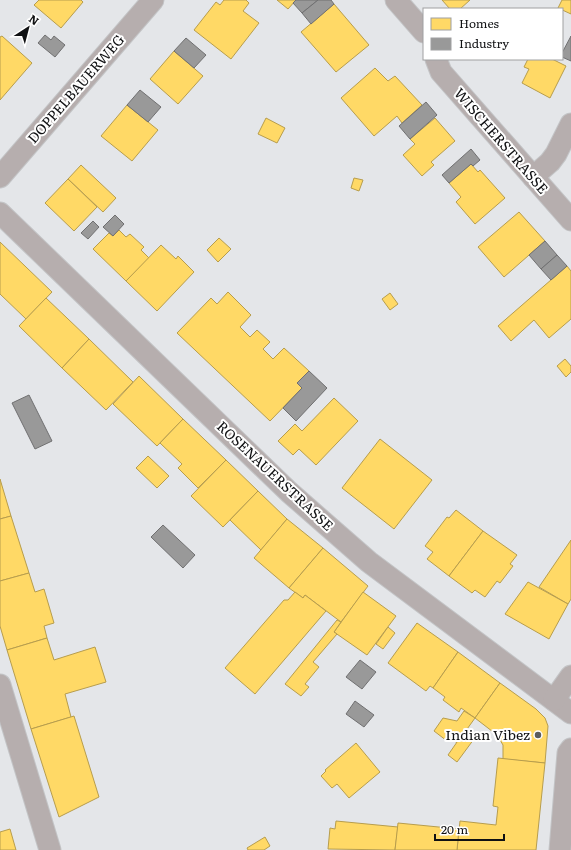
<svg xmlns="http://www.w3.org/2000/svg" width="571" height="850" viewBox="0 0 571 850" font-family="Literata,serif">
<style>
.homes{fill:#ffd966;stroke:#b79d4d}
.industry{fill:#999;stroke:#707071}
.lines{fill:none;stroke-linecap:round;stroke-linejoin:round}
.street-casing{stroke:#c3c4c6;stroke-width:23}
.street{stroke:#b6aeae;stroke-width:21}
.poi-dot{fill:#5a5c5e;stroke:#fff;stroke-width:1.5}
.labels{text-anchor:middle;stroke-width:4;stroke-linejoin:round;paint-order:stroke}
.street-label{font-size:14px;fill:#101113;stroke:#fff}
.poi-label{font-size:14px;fill:#101113;stroke:#fff;text-anchor:end}
</style>
<rect width="100%" height="100%" fill="#e4e6e9"/>
<g class="homes">
<polygon points="39,0 81,0 83,2 61,28 34,5"/>
<polygon points="224,0 246,0 249,3 243,11 259,23 231,59 194,30 216,2 220,5"/>
<polygon points="277,0 296,0 288,9"/>
<polygon points="442,0 470,0 460,9 450,9"/>
<polygon points="562,0 571,0 571,14 558,8"/>
<polygon points="334,4 369,45 336,72 301,32"/>
<polygon points="2,36 32,63 0,100 0,37"/>
<polygon points="174,51 203,76 178,104 150,79"/>
<polygon points="528,59 552,59 566,66 550,98 522,83 529,69 524,67"/>
<polygon points="375,68 388,81 395,76 422,105 402,123 397,116 374,136 341,98"/>
<polygon points="127,105 158,130 132,161 101,136"/>
<polygon points="266,118 285,128 277,143 258,134"/>
<polygon points="435,118 455,141 431,162 434,165 422,176 403,155 415,144 410,139"/>
<polygon points="471,164 478,172 480,170 505,198 475,224 456,202 461,197 449,183"/>
<polygon points="81,165 116,198 103,212 68,179"/>
<polygon points="354,178 363,180 359,191 351,188"/>
<polygon points="68,179 97,207 74,231 45,203"/>
<polygon points="519,212 545,241 504,277 478,247"/>
<polygon points="119,230 126,237 130,234 144,247 141,250 149,258 126,281 93,249 109,233 113,236"/>
<polygon points="219,238 231,249 218,262 207,250"/>
<polygon points="0,242 52,292 26,319 0,294"/>
<polygon points="161,245 176,259 178,256 194,272 157,311 126,281"/>
<polygon points="567,266 571,271 571,319 549,338 534,320 511,341 498,326"/>
<polygon points="228,292 251,315 240,327 250,337 257,330 270,342 263,349 273,359 284,348 309,371 297,383 302,388 270,421 177,333 211,298 217,304"/>
<polygon points="390,293 398,304 390,310 382,299"/>
<polygon points="46,298 89,339 62,368 19,326"/>
<polygon points="89,339 133,382 106,410 62,368"/>
<polygon points="565,359 571,366 571,372 566,377 557,366"/>
<polygon points="139,376 183,419 157,446 113,404"/>
<polygon points="334,398 358,421 316,465 299,449 293,455 278,441 295,424 302,431"/>
<polygon points="183,419 226,460 198,488 178,468 182,464 160,443"/>
<polygon points="380,439 432,480 394,529 342,488"/>
<polygon points="148,456 169,476 157,488 136,468"/>
<polygon points="226,460 258,491 223,527 191,496"/>
<polygon points="0,479 11,516 0,519"/>
<polygon points="258,491 287,519 261,550 230,520"/>
<polygon points="456,510 483,531 449,576 427,559 433,552 425,546 447,517 449,518"/>
<polygon points="11,516 29,573 0,581 0,519"/>
<polygon points="287,519 323,548 289,588 254,558"/>
<polygon points="483,531 517,555 510,564 513,566 500,583 497,581 485,597 475,590 472,593 449,576"/>
<polygon points="571,540 571,599 568,604 539,587"/>
<polygon points="323,548 368,586 341,622 305,595 303,598 289,588"/>
<polygon points="29,573 35,592 44,589 54,623 44,626 47,638 7,650 0,626 0,581"/>
<polygon points="528,582 568,604 549,639 505,614"/>
<polygon points="295,592 303,598 305,595 326,611 255,694 225,668 284,600 288,600"/>
<polygon points="363,592 396,616 367,655 334,632"/>
<polygon points="337,620 341,622 334,632 337,634 313,662 319,667 305,684 309,687 301,696 285,684"/>
<polygon points="417,623 458,652 433,688 430,686 426,691 388,663"/>
<polygon points="388,627 395,633 383,649 376,644"/>
<polygon points="47,638 54,660 95,647 106,682 65,694 71,717 31,729 7,650"/>
<polygon points="458,652 500,683 475,718 461,708 459,712 443,700 445,697 433,688"/>
<polygon points="500,683 536,709 545,718 548,726 545,763 503,759 503,745 497,735 475,718"/>
<polygon points="464,711 475,718 457,743 450,737 447,741 434,731 443,718 457,721"/>
<polygon points="74,716 99,797 59,817 31,729"/>
<polygon points="464,732 474,739 457,762 448,755"/>
<polygon points="356,743 380,772 349,798 337,784 332,788 321,776 326,771 325,770"/>
<polygon points="498,758 545,763 536,850 457,850 460,821 496,825 498,807 493,806"/>
<polygon points="336,821 398,827 395,850 328,849 330,828 335,829"/>
<polygon points="398,823 459,829 457,850 395,850"/>
<polygon points="10,829 16,850 0,850 0,832"/>
<polygon points="265,837 270,846 264,850 248,850 247,848"/>
</g>
<g class="industry">
<polygon points="296,0 318,0 302,13 293,3"/>
<polygon points="318,0 331,0 334,4 311,24 302,13"/>
<polygon points="45,35 51,40 54,36 65,45 55,57 38,43"/>
<polygon points="571,36 571,61 562,57 562,53"/>
<polygon points="186,38 206,55 194,68 174,51"/>
<polygon points="140,90 161,107 148,122 127,105"/>
<polygon points="426,102 437,115 410,139 399,126"/>
<polygon points="471,149 480,160 473,166 471,164 449,183 442,175"/>
<polygon points="115,215 124,224 113,236 103,227"/>
<polygon points="93,221 99,227 88,239 81,233"/>
<polygon points="545,241 557,255 541,269 529,255"/>
<polygon points="557,255 567,266 551,280 541,269"/>
<polygon points="309,371 327,388 296,421 283,408 302,388 297,383"/>
<polygon points="29,395 52,441 35,449 12,403"/>
<polygon points="163,525 195,555 183,568 151,537"/>
<polygon points="360,660 376,672 362,689 346,677"/>
<polygon points="355,701 374,715 364,727 346,714"/>
</g>
<g class="lines">
<g class="street-casing">
<g id="street">
<polyline points="396,0 424,32"/>
<polyline points="436,59 441,72 571,220"/>
<polyline points="0,177 153,0"/>
<polyline points="533,177 550,162 556,154 571,124"/>
<polyline points="0,213 289,492 369,562 571,713"/>
<polyline points="0,685 50,850"/>
<polyline points="554,700 571,676"/>
<polyline points="560,850 568,753 571,749"/>
</g>
</g>
<use href="#street" class="street"/>
</g>
<circle class="poi-dot" cx="538" cy="735" r="4"/>
<g class="labels">
<g class="street-label">
<text transform="translate(76 89) rotate(-49)" y="5">DOPPELBAUERWEG</text>
<text transform="translate(501 141) rotate(49)" y="5">WISCHERSTRASSE</text>
<text transform="translate(275 476) rotate(43)" y="5">ROSENAUERSTRASSE</text>
</g>
<g class="poi-label">
<text x="530" y="740">Indian Vibez</text>
</g>
</g>
<rect x="423" y="8" width="140" height="52" fill="#ffffff" stroke="#9fa0a1"/>
<rect x="431" y="18" width="20" height="12" fill="#ffd966" stroke="#9fa0a1"/>
<text x="459" y="28" font-size="12" fill="#101113">Homes</text>
<rect x="431" y="38" width="20" height="12" fill="#999999" stroke="#9fa0a1"/>
<text x="459" y="48" font-size="12" fill="#101113">Industry</text>
<g transform="translate(28 28) rotate(36)" stroke="#ffffff" stroke-width="3" paint-order="stroke">
<path d="M0-3L7 15L0 10L-7 15Z" fill="#101113"/>
<text y="-6" font-size="11" font-weight="bold" text-anchor="middle" fill="#101113">N</text>
</g>
<path d="M435 834v6h69v-6" fill="none" stroke="#101113" stroke-width="2"/>
<text x="441" y="834" font-size="12" fill="#101113" stroke="#ffffff" stroke-width="3" paint-order="stroke">20 m</text>
</svg>
